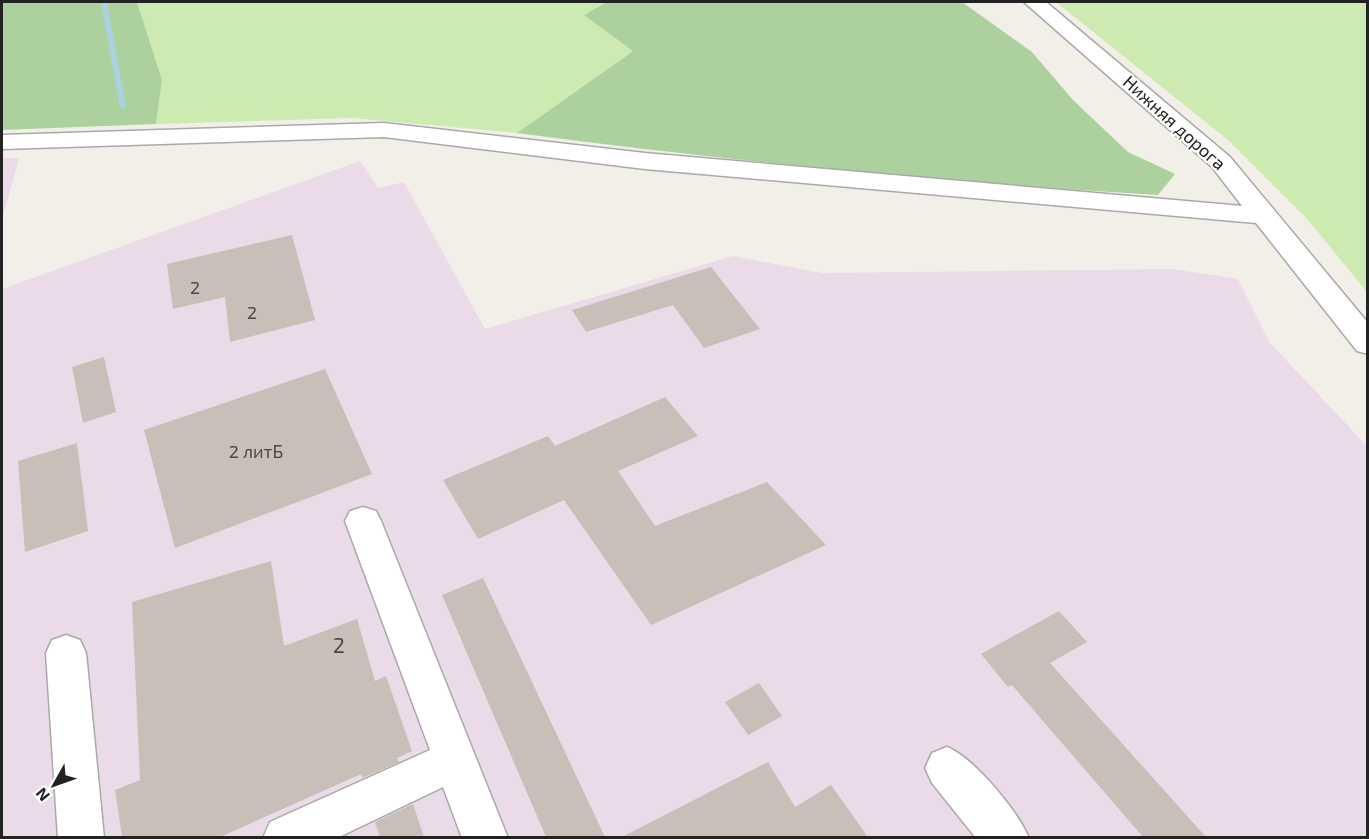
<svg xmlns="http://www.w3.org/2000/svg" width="1369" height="839" viewBox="0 0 1369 839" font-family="'Exo 2',sans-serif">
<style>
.industrial{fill:#ebdbe8}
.grass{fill:#cdebb0}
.forest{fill:#add19e}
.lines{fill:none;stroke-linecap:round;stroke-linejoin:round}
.stream{fill:#aad3df;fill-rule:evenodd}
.building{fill:#c7bfb8}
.minor-casing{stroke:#a9a9a9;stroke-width:3}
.minor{fill:#fff;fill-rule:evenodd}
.labels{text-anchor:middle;stroke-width:4.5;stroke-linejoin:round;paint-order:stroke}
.far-street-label{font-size:18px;fill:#222;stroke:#fff}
.number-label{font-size:18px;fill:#4b4948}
.near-number-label{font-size:21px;fill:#4b4948}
</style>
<rect width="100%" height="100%" fill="#f2efe9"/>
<g class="industrial">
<polygon points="2,158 19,158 2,220"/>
<polygon points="360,161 378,188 404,182 485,329 733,256 822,273 1173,269 1238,279 1270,343 1367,446 1367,837 2,837 2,289"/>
</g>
<g class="grass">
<polygon points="137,2 607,2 584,15 634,50 517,133 352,118 156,124 162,80"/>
<polygon points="1056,2 1367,2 1367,292 1308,220 1228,140"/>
</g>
<g class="forest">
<polygon points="2,2 137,2 162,80 156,124 2,130"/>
<path d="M607 2H962L1032 52 1073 100 1128 152 1175 174 1158 195C944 182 730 161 517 133L633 51 584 15Z"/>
</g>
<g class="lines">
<polygon class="stream" points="101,2 107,2 126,107 123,109 120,107"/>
</g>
<g class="building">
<polygon points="292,235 315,320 230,342 225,297 173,309 167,264"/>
<polygon points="711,267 760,329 704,348 673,305 586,332 572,310"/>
<polygon points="104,357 116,412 83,423 72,367"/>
<polygon points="325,369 372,474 175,548 144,430"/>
<polygon points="665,397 698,436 618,471 655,526 767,482 826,545 651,625 564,500 478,539 443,480 548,436 555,446"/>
<polygon points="77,443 88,531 25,552 18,461"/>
<polygon points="271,561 284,646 357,619 375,681 386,676 412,751 397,758 399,762 362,778 361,774 220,837 122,837 115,790 140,780 132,602"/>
<polygon points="483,578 605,837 546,837 442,595"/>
<polygon points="1059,611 1087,642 1050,663 1206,837 1143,837 1012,685 1008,687 981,654"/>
<polygon points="759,683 782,716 748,735 725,702"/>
<polygon points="768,762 795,807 831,785 868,837 622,837"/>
<polygon points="413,804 424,837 380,837 375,822"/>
</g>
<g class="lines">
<g class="minor-casing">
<g id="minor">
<polygon points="1024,2 1046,2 1230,157 1368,323 1368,354 1357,351 1256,223 645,169 384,137 2,149 2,135 384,123 645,153 1242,206 1212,167"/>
<polygon points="363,507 376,511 381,521 508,838 462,838 443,787 337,838 263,838 270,822 430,750 345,521 350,511"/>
<polygon points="66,635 80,640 86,653 104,838 58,838 46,653 52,640"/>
<path d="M947 747C974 758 1017 810 1029 838H976L932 783 925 768 932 753Z"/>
</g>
</g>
<use href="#minor" class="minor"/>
</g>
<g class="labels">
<g class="far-street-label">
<text transform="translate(1174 123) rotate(42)" y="6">Нижняя дорога</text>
</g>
<g class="number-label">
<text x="195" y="294">2</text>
<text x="252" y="319">2</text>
<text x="256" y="458">2 литБ</text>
</g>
<g class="near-number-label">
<text x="339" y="653">2</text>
</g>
</g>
<rect width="1369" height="839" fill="none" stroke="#222222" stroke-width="6"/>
<g transform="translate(54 785) rotate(230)" stroke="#ffffff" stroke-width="4.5" paint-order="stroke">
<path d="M0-4.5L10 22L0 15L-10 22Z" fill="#222222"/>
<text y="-9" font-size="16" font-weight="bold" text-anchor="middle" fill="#222222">N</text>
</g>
</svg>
